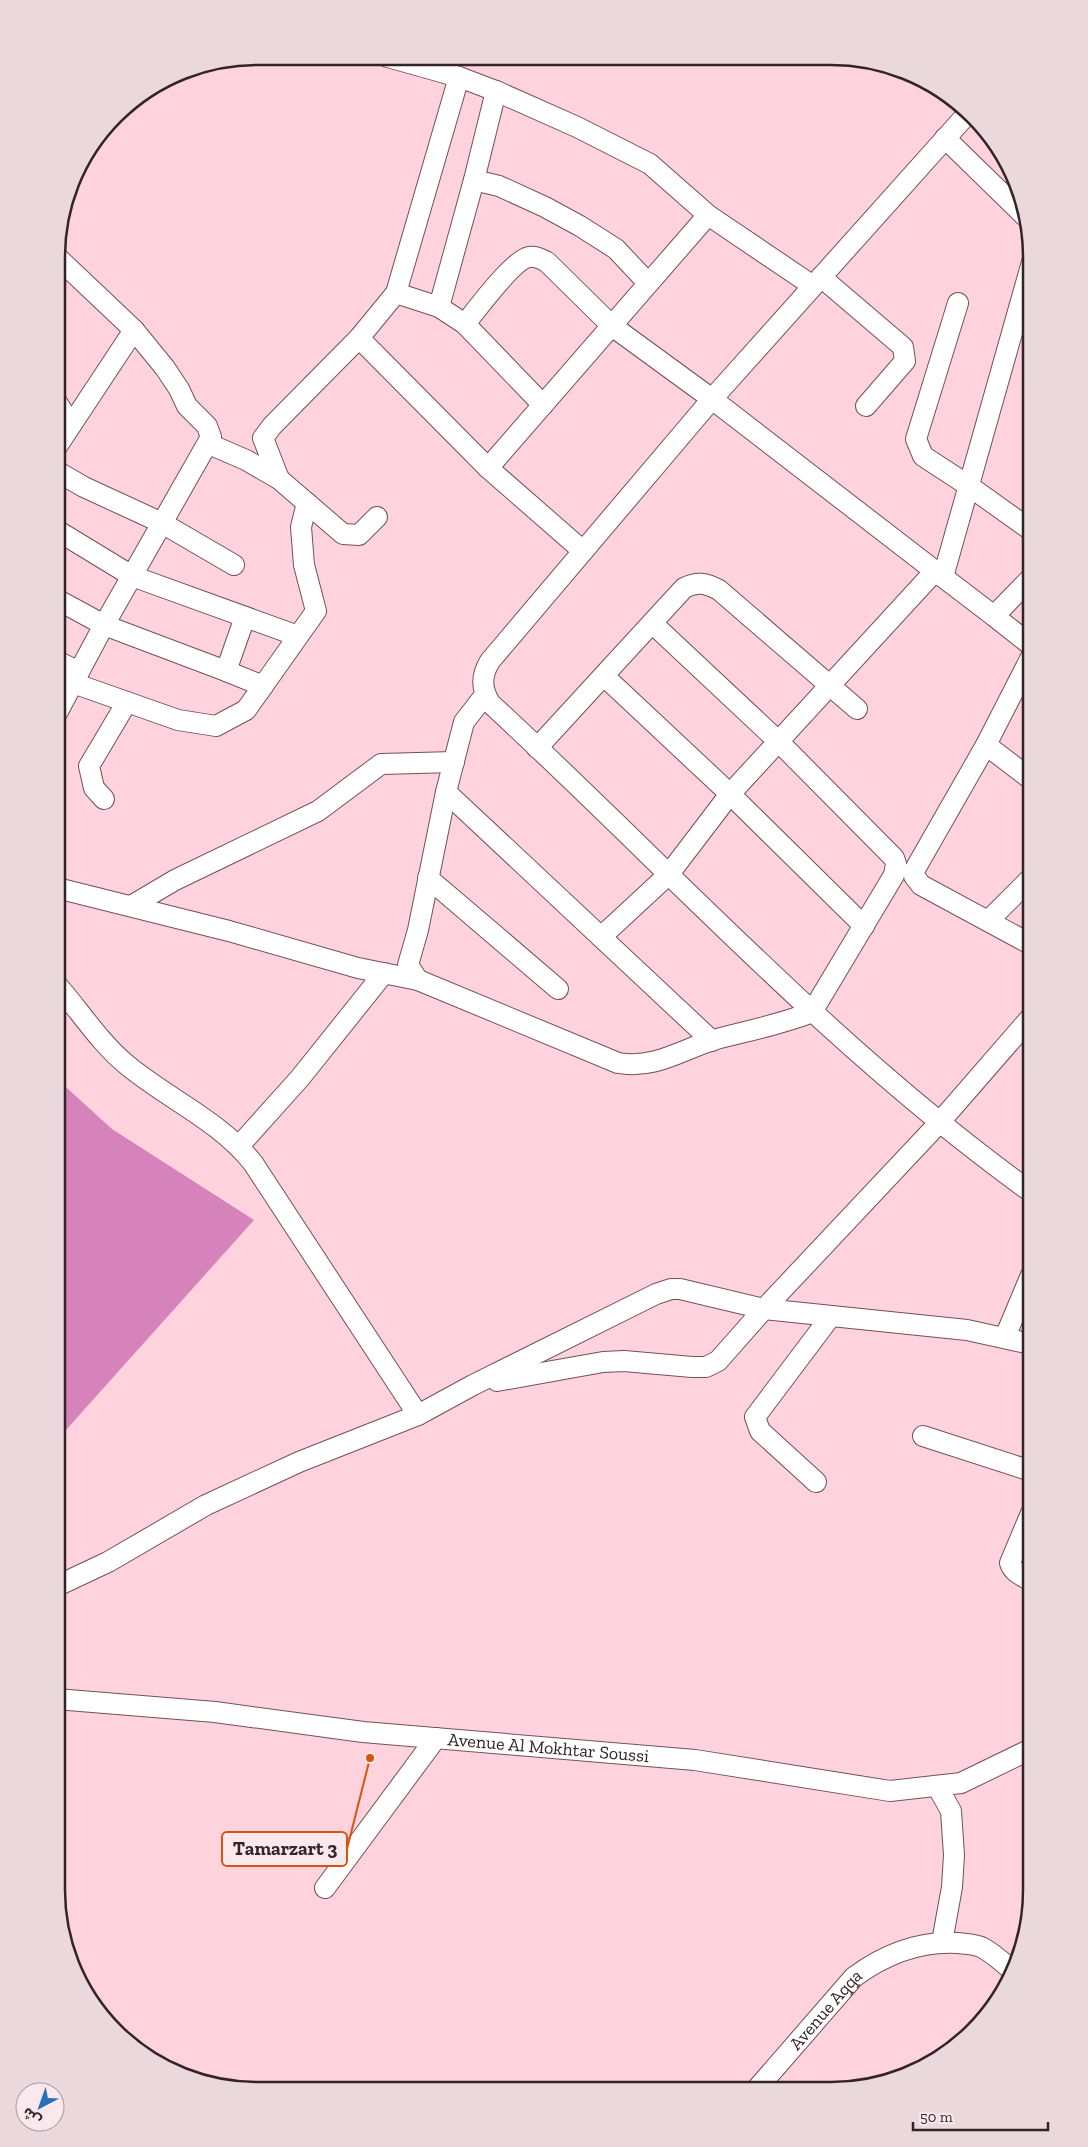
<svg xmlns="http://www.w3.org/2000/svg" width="1088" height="2147" viewBox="0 0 1088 2147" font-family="'Zilla Slab','Noto Sans Arabic',serif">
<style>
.building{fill:#d783bb}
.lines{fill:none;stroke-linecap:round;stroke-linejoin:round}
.minor-casing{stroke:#735059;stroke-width:22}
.minor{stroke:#fff;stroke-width:20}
.labels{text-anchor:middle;stroke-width:4;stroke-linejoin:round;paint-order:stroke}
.street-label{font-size:18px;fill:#332428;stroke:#fae8ec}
.rim{fill:none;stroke:#332428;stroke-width:2.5}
.leader{fill:none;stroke:#d6540f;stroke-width:2}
.callout-dot{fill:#d6540f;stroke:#fae8ec;stroke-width:2}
.callout{fill:#fae8ec;stroke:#d6540f;stroke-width:2}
.callout-label{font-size:19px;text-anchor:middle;font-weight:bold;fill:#332428}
</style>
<rect width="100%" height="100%" fill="#fed3de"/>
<polygon class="building" points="57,1079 112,1129 254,1220 57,1440"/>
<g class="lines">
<g class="minor-casing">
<g id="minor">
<polyline points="388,57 459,77 496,91 577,127 650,164 708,215 813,286"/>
<polyline points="459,77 396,293 359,338 488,468 583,551"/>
<path d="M969 112 712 399 490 661C481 676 481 688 490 703 669 868 832 1049 1031 1192"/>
<polyline points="945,138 1025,216"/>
<polyline points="474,180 499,186 545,207 580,226 616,249 648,283"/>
<polyline points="821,277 903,347 905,361 866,406"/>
<polyline points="396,293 439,307 465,324 543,405"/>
<polyline points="958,303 916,439 923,456 969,486 1032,531"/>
<polyline points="439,307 474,180 496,91"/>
<path d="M465 324C477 309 513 260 529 257 536 256 541 259 547 262L612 326 712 399 935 571 730 794 669 874 601 937"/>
<polyline points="58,404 71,425"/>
<polyline points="209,444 246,460 279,479 343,534 359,535 377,517"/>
<polyline points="58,445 134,330"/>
<polyline points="488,468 708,215"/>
<polyline points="58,472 84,487 162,523 234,565"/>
<polyline points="279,479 263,438 272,426 359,338"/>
<polyline points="58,531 132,576 298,636"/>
<polyline points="935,571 994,616"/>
<polyline points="943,577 1032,262"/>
<polyline points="58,600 104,625 226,671 245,617"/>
<polyline points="1032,646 994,616 1032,577"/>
<polyline points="57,661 79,672"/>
<polyline points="226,671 263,686"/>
<polyline points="604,676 730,794 864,926"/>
<polyline points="73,683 178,720 216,726 246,710 316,611 304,565 301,527 307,503"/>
<path d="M485 695 464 722 446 792 418 930 408 965 418 980 618 1063C655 1069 679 1051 713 1040 746 1031 780 1025 812 1012L894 875 896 864 894 858 779 742 652 623"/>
<polyline points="57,713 104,625 211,437 207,426 187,406 179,389 165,368 134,330 58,258"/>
<polyline points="986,745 1032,780"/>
<path d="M537 748 684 588C697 581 706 583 719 590L857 709"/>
<polyline points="446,792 712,1041"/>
<polyline points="104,799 94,788 89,766 127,702"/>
<polyline points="428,878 558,989"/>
<polyline points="57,888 229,931 358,968 418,980"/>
<polyline points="131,906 175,880 318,811 381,764 454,762"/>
<polyline points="988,921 1032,877"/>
<polyline points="1032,945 921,885 914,876 914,871 986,745 1032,655"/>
<path d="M57 985C80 1011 100 1043 127 1065 168 1099 220 1121 253 1163L418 1415"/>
<polyline points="239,1146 300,1078 384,973"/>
<polyline points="1005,1337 1031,1275"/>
<polyline points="497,1381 603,1362 624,1361 692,1367 706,1367 718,1361 764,1309 939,1123 1032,1016"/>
<polyline points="923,1436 1031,1471"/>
<polyline points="816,1482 760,1431 755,1417 831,1316"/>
<path d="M1031 1581C1023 1576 1013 1573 1010 1563L1031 1513"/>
<polyline points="57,1586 108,1562 206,1505 299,1462 418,1415 473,1385 656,1294 671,1289 680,1289 764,1309 967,1330 1031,1344"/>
<path id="s1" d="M56 1699 215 1712 363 1732 695 1760 890 1791 961 1783 1031 1749"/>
<polyline points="937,1786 951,1811 954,1855 952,1887 942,1942"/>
<polyline points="325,1888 436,1738"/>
<path id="s2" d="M755 2091 854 1977C884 1955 919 1941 957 1943 966 1944 976 1944 983 1948 994 1954 1005 1964 1014 1972"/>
</g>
</g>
<use href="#minor" class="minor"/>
</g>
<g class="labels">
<g class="street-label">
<text dy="6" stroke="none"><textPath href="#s1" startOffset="495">Avenue Al Mokhtar Soussi</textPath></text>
<text dy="6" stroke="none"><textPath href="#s2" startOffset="108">Avenue Aqqa</textPath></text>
</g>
</g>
<path d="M0 0H1088V2147H0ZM257 65H831A192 192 0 0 1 1023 257V1890A192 192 0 0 1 831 2082H257A192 192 0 0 1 65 1890V257A192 192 0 0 1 257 65Z" fill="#ead8dc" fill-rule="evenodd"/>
<path class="rim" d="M257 65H831A192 192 0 0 1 1023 257V1890A192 192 0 0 1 831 2082H257A192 192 0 0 1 65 1890V257A192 192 0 0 1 257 65Z"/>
<path class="leader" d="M370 1758L347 1849"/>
<circle class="callout-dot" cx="370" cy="1758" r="5"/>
<rect class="callout" x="222" y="1832" width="125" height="34" rx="5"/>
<g class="callout-label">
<text x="285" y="1855">Tamarzart 3</text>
</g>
<g transform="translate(40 2107) rotate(221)"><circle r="24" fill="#fae8ec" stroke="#aa9a9e"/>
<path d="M0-4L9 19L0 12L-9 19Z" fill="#2371c0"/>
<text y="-8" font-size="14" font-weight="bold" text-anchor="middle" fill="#332428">ش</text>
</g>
<path d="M913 2122v8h135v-8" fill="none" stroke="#332428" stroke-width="2.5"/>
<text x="920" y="2122" font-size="15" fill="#332428" stroke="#fae8ec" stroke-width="4" paint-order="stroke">50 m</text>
</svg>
